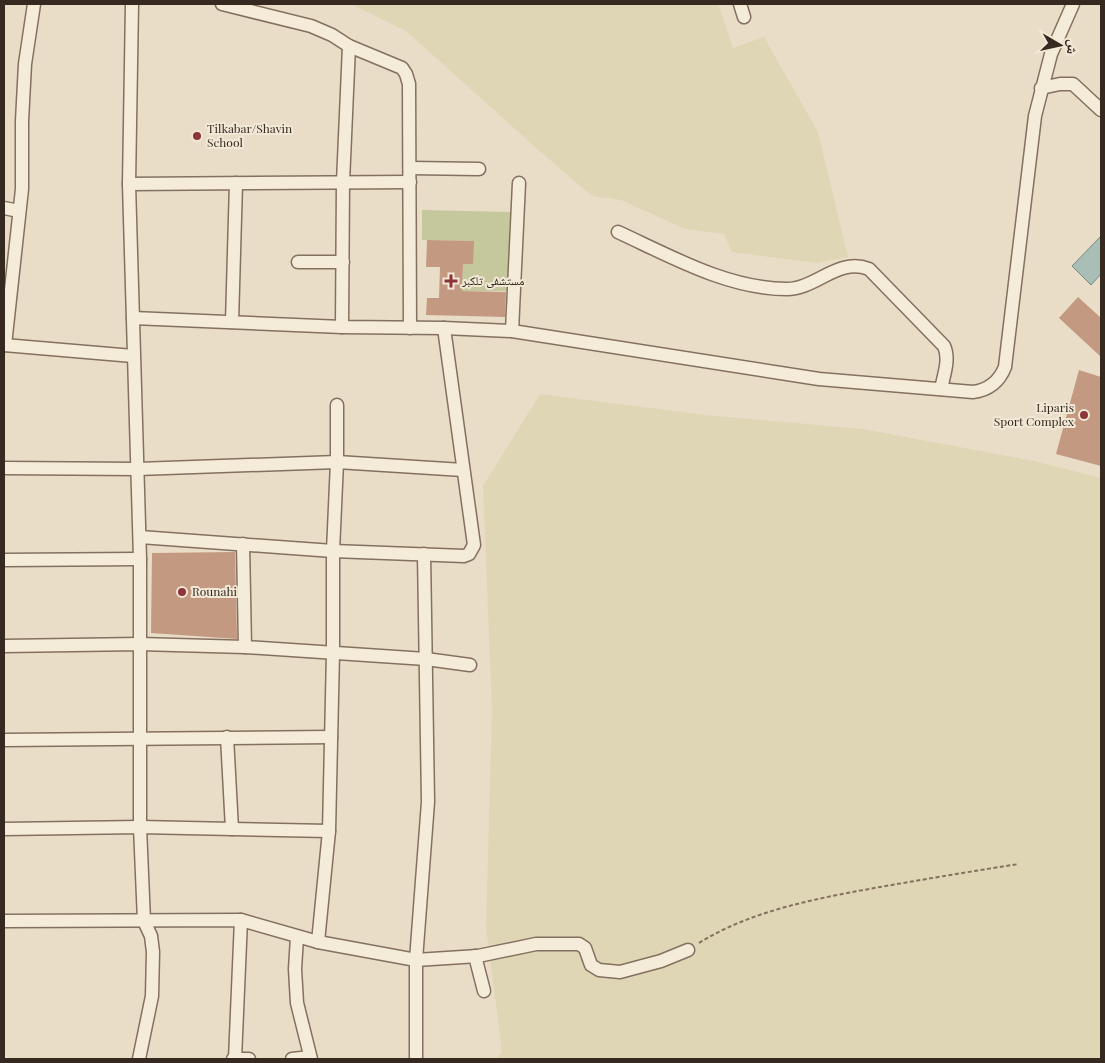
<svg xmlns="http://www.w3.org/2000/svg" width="1105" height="1063" viewBox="0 0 1105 1063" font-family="'Playfair Display','Noto Naskh Arabic',serif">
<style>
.farmland{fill:#dfd6b5}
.green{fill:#c5c79c}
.water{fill:#a8beb6;stroke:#6f8c83}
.building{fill:#c49981}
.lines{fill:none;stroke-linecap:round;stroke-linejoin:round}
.street-casing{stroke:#84705e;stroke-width:15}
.path{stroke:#84705e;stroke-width:2;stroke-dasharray:4 2.5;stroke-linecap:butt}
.street{stroke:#f5ebd9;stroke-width:12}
.poi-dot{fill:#8d343a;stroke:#f2e8d6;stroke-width:2}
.labels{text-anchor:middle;stroke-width:4;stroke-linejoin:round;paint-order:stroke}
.poi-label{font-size:12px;fill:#362920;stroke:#f2e8d6;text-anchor:start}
</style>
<rect width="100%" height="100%" fill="#eaddc7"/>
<g class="farmland">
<polygon points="351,4 718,4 733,48 764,37 818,132 848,257 817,263 732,252 724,234 685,229 621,200 592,196 536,148 406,31"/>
<polygon points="540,394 706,415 863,429 1039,462 1101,478 1101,1059 496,1059 502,1052 486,927 492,711 483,486"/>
</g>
<polygon class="green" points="422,210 510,212 508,291 462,291 463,264 473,264 473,241 422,240"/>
<polygon class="water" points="1101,236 1101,274 1091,285 1072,266"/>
<g class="building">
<polygon points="427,240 474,241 473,264 463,264 462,291 506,292 505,317 426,315 427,298 439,298 440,267 426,267"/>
<polygon points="1078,297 1101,318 1101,357 1059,318"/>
<polygon points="1079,370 1101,377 1101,466 1056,454"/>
<polygon points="235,552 237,639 151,633 152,553"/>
</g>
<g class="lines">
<g class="street-casing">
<g id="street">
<polyline points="132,4 129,184 140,559 140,827 144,921 151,936 153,952 152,996 139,1059"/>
<polyline points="222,4 311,26 332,35 349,46 402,68 406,74 409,84 410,328"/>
<polyline points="740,4 744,17"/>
<polyline points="1041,88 1060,84 1073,84 1101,110"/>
<polyline points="410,168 479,169"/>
<polyline points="129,184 410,182"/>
<polyline points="4,208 19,211"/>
<path d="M618 232C670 256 728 289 787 289 816 289 838 257 869 269L944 346C950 359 944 374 941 389"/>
<polyline points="298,262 343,262"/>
<path d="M133 318 342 327 444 328 512 331 819 379 973 392C989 390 999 382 1005 367L1035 116 1051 54 1073 4"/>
<polyline points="232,322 236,183"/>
<polyline points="342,327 343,182 349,46"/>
<polyline points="512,331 519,183"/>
<polyline points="4,345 133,356"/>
<polyline points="5,345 22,189 22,121 25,64 34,4"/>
<polyline points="4,468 138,469 337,462 463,470"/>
<polyline points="140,537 333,551 464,556 469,554 474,545 444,328"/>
<polyline points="243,544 245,647"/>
<polyline points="4,560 140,559"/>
<polyline points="4,646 140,644 245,647 426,659 470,665"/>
<polyline points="227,737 232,829"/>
<path d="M4 740C113 740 222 737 331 737"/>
<polyline points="4,829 140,827 329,831"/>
<polyline points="4,921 241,920 318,942 416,960 478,956 536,944 579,944 585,948 591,965 599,970 620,972 661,961 688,950"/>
<polyline points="297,937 295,969 297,1003 311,1059"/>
<polyline points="318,942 329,831 333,653 333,551 337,462 337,405"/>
<polyline points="475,956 484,991"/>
<polyline points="233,1059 249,1059"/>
<polyline points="235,1059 241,920"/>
<polyline points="292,1059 310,1057"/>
<polyline points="416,1059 416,960 428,802 424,554"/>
</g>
</g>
<path class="path" d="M699 943C752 910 819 898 880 887 926 879 973 871 1019 864"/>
<use href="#street" class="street"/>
</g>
<g class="poi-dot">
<circle cx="197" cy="136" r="5"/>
<path d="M448.5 273.5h5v5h5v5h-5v5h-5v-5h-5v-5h5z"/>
<circle cx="1084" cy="415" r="5"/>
<circle cx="182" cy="592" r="5"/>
</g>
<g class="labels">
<g class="poi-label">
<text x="207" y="133">Tilkabar/Shavin<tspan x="207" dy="14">School</tspan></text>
<text x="462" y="285">مستشفى تلكبر</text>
<text x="1074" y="412" text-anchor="end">Liparis<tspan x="1074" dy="14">Sport Complex</tspan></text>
<text x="192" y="596">Rounahi</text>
</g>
</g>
<rect width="1105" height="1063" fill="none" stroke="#362920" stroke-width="10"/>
<g transform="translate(1060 45) rotate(99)" stroke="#f2e8d6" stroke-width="4" paint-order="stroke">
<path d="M0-4L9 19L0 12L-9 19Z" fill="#362920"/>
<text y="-8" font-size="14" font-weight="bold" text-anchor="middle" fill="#362920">ش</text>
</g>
</svg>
